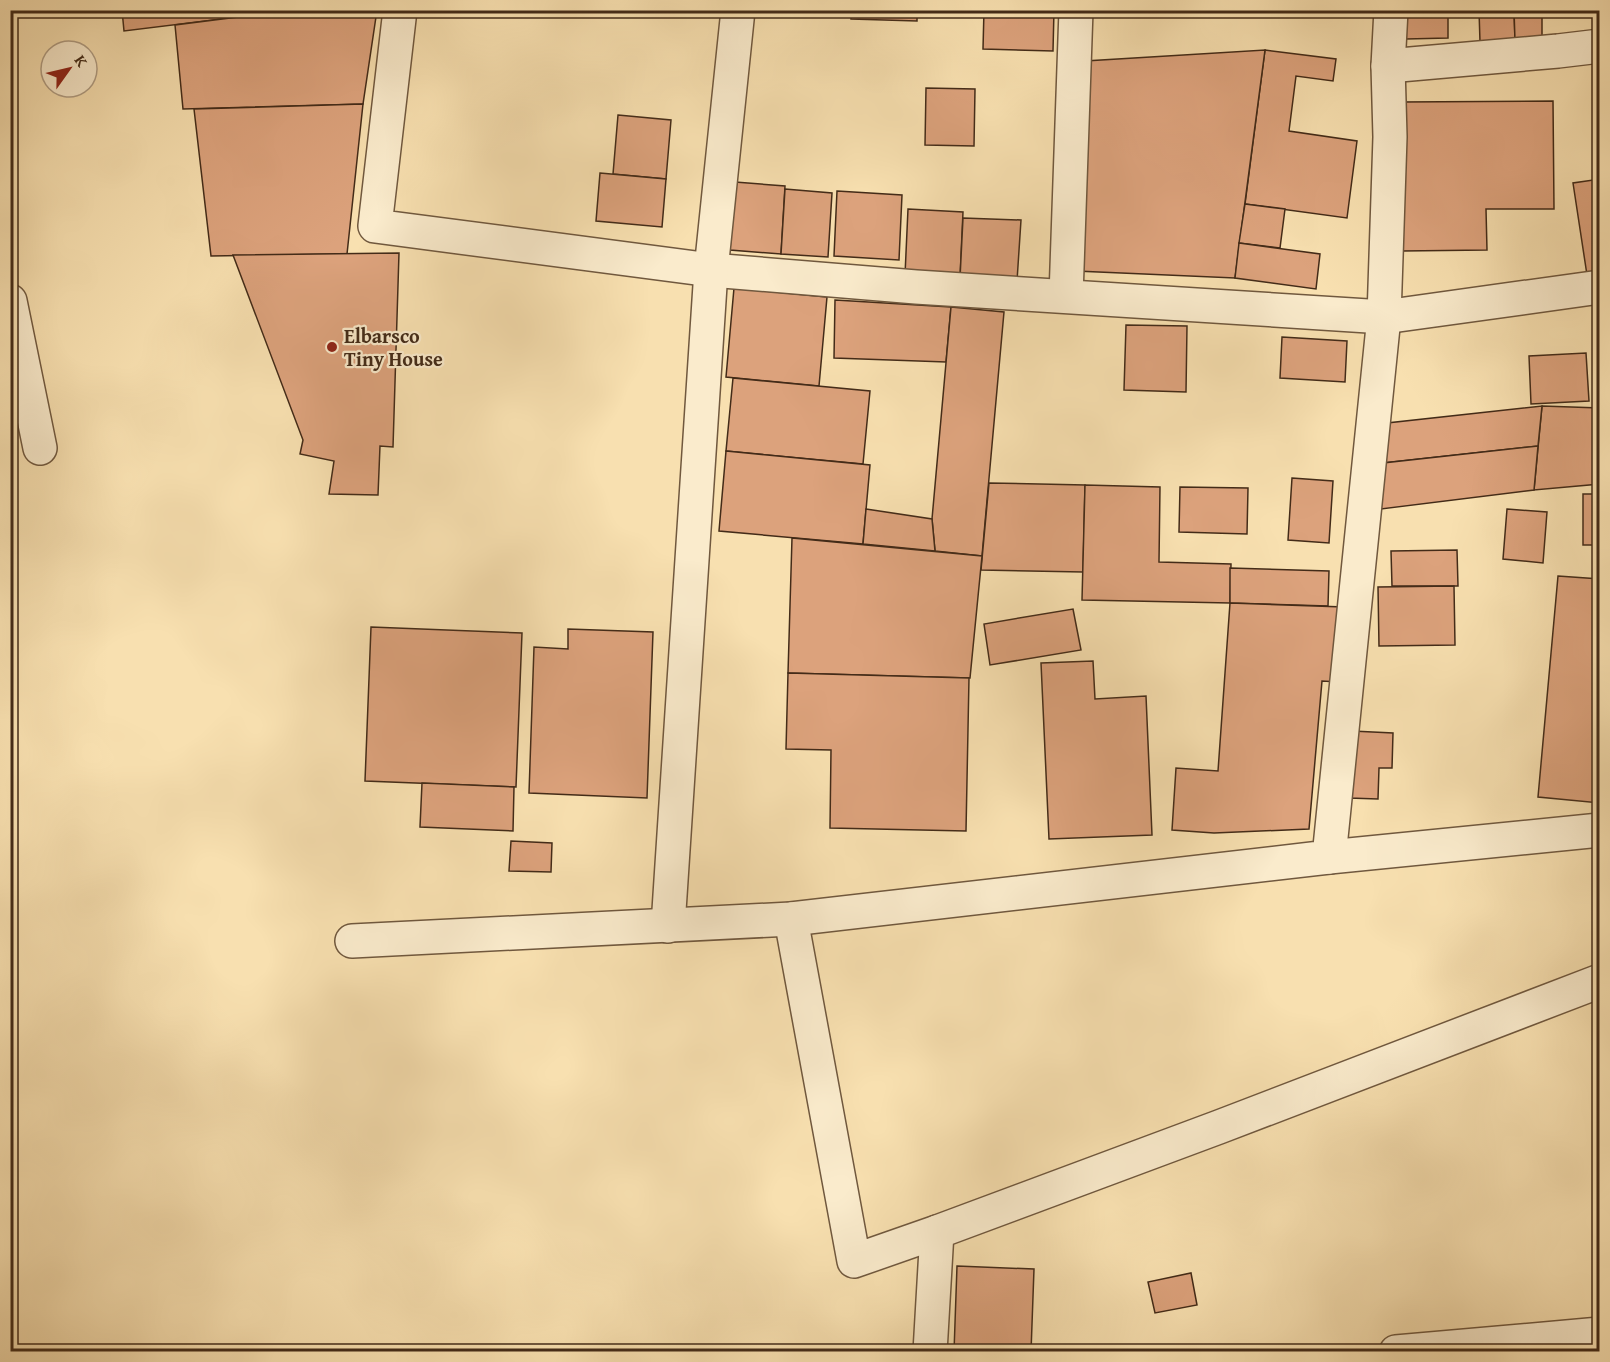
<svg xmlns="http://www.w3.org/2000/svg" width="1610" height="1362" viewBox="0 0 1610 1362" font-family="'Gentium Book Plus',serif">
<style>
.building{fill:#dca27c;stroke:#432b18;stroke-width:1.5}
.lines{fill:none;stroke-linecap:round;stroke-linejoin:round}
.minor-casing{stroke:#70583e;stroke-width:36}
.minor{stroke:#faebcc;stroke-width:33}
.poi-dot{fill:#8f2418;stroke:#faebcc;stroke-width:2}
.labels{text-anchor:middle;stroke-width:4.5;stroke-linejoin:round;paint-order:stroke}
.poi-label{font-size:20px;font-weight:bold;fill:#432b18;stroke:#faebcc;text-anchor:start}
</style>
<rect width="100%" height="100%" fill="#f8e0b0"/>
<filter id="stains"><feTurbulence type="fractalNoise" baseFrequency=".00333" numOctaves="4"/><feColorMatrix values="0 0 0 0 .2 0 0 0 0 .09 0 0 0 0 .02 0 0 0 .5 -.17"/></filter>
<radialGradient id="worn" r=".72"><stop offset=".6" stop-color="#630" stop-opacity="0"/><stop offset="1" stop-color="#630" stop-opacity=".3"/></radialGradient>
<g class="building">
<polygon points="122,10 294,10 124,31"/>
<polygon points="294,10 377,10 363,104 183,109 175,25"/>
<polygon points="851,10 917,10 917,21 851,19"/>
<polygon points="984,10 1054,10 1053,51 983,49"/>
<polygon points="1405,10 1448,10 1448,38 1406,39"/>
<polygon points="1479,10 1514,10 1515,41 1480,42"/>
<polygon points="1514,10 1542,10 1542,41 1515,41"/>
<polygon points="1265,50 1336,59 1333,81 1296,76 1289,131 1357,141 1347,218 1245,204"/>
<polygon points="1265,50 1235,278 1076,271 1085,61"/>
<polygon points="926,88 975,89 974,146 925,145"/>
<polygon points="1553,101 1554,209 1486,209 1487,250 1402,251 1400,102"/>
<polygon points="363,104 347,254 211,256 194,109"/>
<polygon points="618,115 671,120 666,179 613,174"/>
<polygon points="600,173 666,179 662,227 596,221"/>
<polygon points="1600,179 1600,273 1587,275 1573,183"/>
<polygon points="735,182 785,186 781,254 730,250"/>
<polygon points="785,189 832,193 828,257 781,254"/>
<polygon points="837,191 902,195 899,260 834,256"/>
<polygon points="1245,204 1285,209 1280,248 1239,243"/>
<polygon points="908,209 963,212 960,278 905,275"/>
<polygon points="963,218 1021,220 1017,281 960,278"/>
<polygon points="1239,243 1320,254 1316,289 1235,278"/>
<polygon points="399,253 393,447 380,446 378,495 329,494 334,461 300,454 303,440 233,255"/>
<polygon points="734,288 827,297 819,386 726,377"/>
<polygon points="835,300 951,307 946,362 834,358"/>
<polygon points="951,307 1004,312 982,556 935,551 932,519"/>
<polygon points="1126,325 1187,326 1186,392 1124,390"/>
<polygon points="1282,337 1347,341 1345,382 1280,378"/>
<polygon points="1586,353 1589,401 1531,404 1529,356"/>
<polygon points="733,378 870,391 863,464 726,451"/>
<polygon points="1542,406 1600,408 1600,484 1534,490"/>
<polygon points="1542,406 1538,446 1383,463 1387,423"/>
<polygon points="1538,446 1534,490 1381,509 1383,463"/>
<polygon points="726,451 870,465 863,544 719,531"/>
<polygon points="1292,478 1333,481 1329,543 1288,540"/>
<polygon points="989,483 1085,485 1083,572 981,570"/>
<polygon points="1085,485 1160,487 1159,562 1231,564 1230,603 1082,600"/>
<polygon points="1180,487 1248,488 1247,534 1179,532"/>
<rect x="1583" y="494" width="17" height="51"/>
<polygon points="866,509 932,519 935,551 863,544"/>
<polygon points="1507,509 1547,512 1543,563 1503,559"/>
<polygon points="792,538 982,556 970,678 788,673"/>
<polygon points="1457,550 1458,586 1392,586 1391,551"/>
<polygon points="1230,568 1329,571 1328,606 1230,603"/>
<polygon points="1558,576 1600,579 1600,803 1538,797"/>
<polygon points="1454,586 1455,645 1379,646 1378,587"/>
<polygon points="1230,603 1344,607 1338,682 1322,681 1309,829 1214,833 1172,830 1176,768 1218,771"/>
<polygon points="1073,609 1081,650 990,665 984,624"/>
<polygon points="371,627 522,633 516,787 365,781"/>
<polygon points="568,629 653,632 647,798 529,793 534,647 568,649"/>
<polygon points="1093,661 1095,699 1146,696 1152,835 1049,839 1041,663"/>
<polygon points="788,673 969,678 966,831 830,828 831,750 786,749"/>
<polygon points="1352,731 1393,733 1392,768 1379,768 1378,799 1349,798"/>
<polygon points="422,783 514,787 513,831 420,827"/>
<polygon points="511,841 552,843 551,872 509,871"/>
<polygon points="957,1266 1034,1269 1031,1352 954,1352"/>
<polygon points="1191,1273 1197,1305 1155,1313 1148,1282"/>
</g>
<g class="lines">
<g class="minor-casing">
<g id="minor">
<polyline points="400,10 375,226 711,270 916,287 1384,317 1600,287"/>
<polyline points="1388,66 1558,51 1600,46"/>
<polyline points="1066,296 1076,10"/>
<polyline points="10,301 40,448"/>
<polyline points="1329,857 1600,830"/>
<polyline points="791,919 854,1261 937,1232"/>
<polyline points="668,926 711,270 738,10"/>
<polyline points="352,941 791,919 1329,857 1384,317 1390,137 1388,66 1391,10"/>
<polyline points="930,1352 937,1232 1219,1127 1600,981"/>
<polyline points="1396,1352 1600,1334"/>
</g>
</g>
<use href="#minor" class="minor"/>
</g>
<circle class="poi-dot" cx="332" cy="347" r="6"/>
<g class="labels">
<g class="poi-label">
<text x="344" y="343">Elbarsco<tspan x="344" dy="23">Tiny House</tspan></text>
</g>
</g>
<rect width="1610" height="1362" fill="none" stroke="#f8e0b0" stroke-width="36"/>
<rect x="12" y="12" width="1586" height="1338" fill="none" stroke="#432b18" stroke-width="3"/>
<rect x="18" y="18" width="1574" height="1326" fill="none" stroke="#432b18" stroke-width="1.5"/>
<g transform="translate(69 69) rotate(56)"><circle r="28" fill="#faebcc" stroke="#b19e84" stroke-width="1.5"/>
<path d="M0-4.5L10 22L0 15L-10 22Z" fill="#8f2418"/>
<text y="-9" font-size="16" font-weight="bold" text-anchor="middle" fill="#432b18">K</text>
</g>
<rect width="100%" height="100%" filter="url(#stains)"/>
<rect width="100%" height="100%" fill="url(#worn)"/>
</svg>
